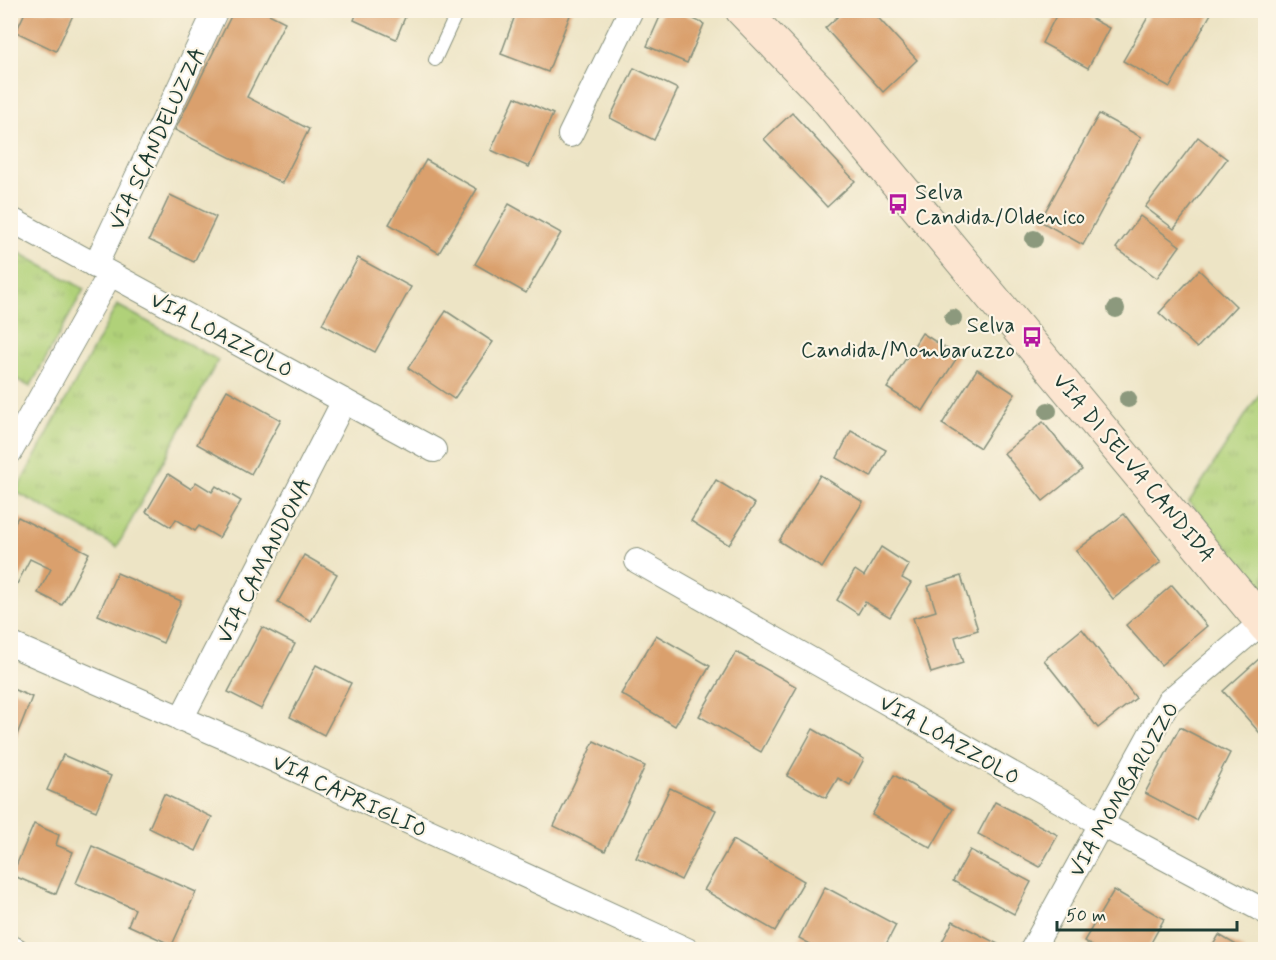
<svg xmlns="http://www.w3.org/2000/svg" width="1276" height="960" viewBox="0 0 1276 960" font-family="Mynerve,sans-serif">
<style>
.grass{fill:url(#grass-tufts);stroke:#688756;stroke-width:1.5}
.building{fill:#daa06d}
.lines{fill:none;stroke-linecap:round;stroke-linejoin:round}
.lane-casing{stroke:#86907c;stroke-width:14}
.street-casing{stroke:#86907c;stroke-width:26}
.secondary-casing{stroke:#86907c;stroke-width:35}
.lane{stroke:#fff;stroke-width:12}
.street{stroke:#fff;stroke-width:24}
.secondary{stroke:#fce5d0;stroke-width:33}
.tree{fill:#8c997d}
.labels{text-anchor:middle;stroke-width:4.5;stroke-linejoin:round;paint-order:stroke}
.street-label{font-size:22px;fill:#1f3d34;stroke:#fcf5e5}
.poi-label{font-size:22px;fill:#1f3d34;stroke:#fcf5e5;text-anchor:start}
</style>
<defs>
<pattern id="grass-tufts" width="24" height="20" patternUnits="userSpaceOnUse" patternTransform="scale(1.5)"><rect width="24" height="20" fill="#b0d179"/><path d="M3 7l-1-3M5 7V3M7 7l1-3M15 17l-1-3M17 17v-4M19 17l1-3" fill="none" stroke="#97b469"/></pattern>
</defs>
<rect width="100%" height="100%" fill="#fcf5e5"/>
<filter id="ink" filterUnits="userSpaceOnUse"><feTurbulence type="fractalNoise" baseFrequency=".0167" numOctaves="2"/><feDisplacementMap in="SourceGraphic" scale="12" xChannelSelector="R" yChannelSelector="G"/><feConvolveMatrix kernelMatrix="1 2 1 2 8 2 1 2 1" color-interpolation-filters="sRGB"/></filter>
<filter id="wash" filterUnits="userSpaceOnUse"><feTurbulence type="fractalNoise" baseFrequency=".008" numOctaves="4" result="noise"/><feDisplacementMap in="SourceGraphic" scale="24" xChannelSelector="R" yChannelSelector="G"/><feGaussianBlur stdDeviation="1.35" result="paint"/><feColorMatrix in="noise" values="0 0 0 0 0 0 0 0 0 0 0 0 0 0 0 0 0 1.4 0 .05"/><feComposite in="paint" operator="in"/></filter>
<g filter="url(#wash)">
<rect width="100%" height="100%" fill="#ede4c5"/>
<g class="grass">
<polygon points="11,248 84,289 30,387 11,376"/>
<polygon points="117,305 218,360 117,547 16,492"/>
<polygon points="1265,380 1265,591 1189,502 1260,393"/>
</g>
<g id="blocks">
<g class="building">
<polygon points="26,10 74,13 56,51 16,32"/>
<polygon points="234,10 261,10 285,22 247,97 309,129 282,183 175,130"/>
<polygon points="358,10 408,10 396,39 354,20"/>
<polygon points="517,10 572,10 548,72 501,54"/>
<polygon points="663,10 675,10 704,24 687,63 647,46"/>
<polygon points="845,10 871,10 917,60 883,92 825,28"/>
<polygon points="1059,10 1076,10 1109,28 1088,68 1042,43"/>
<polygon points="1152,10 1213,10 1170,87 1123,61"/>
<polygon points="634,68 678,89 654,140 610,118"/>
<polygon points="515,97 553,114 529,167 491,150"/>
<polygon points="792,113 855,181 827,207 764,139"/>
<polygon points="1099,114 1141,137 1083,245 1040,221"/>
<polygon points="1198,137 1227,159 1174,229 1145,207"/>
<polygon points="426,160 477,189 439,253 389,224"/>
<polygon points="170,195 216,217 194,262 149,240"/>
<polygon points="509,204 561,233 526,293 475,264"/>
<polygon points="1140,216 1180,246 1157,278 1116,248"/>
<polygon points="358,258 411,287 375,352 322,324"/>
<polygon points="1199,270 1236,306 1197,348 1159,313"/>
<polygon points="446,311 493,342 454,399 408,368"/>
<polygon points="922,333 958,356 923,411 887,388"/>
<polygon points="977,369 1015,394 980,448 942,424"/>
<polygon points="227,390 281,420 251,474 197,444"/>
<polygon points="1043,422 1082,470 1043,501 1004,453"/>
<polygon points="851,431 886,450 871,477 837,458"/>
<polygon points="168,474 191,489 196,482 212,492 216,486 241,501 219,538 199,526 195,531 176,519 171,527 146,512"/>
<polygon points="820,475 863,502 822,568 779,541"/>
<polygon points="716,480 755,504 729,545 691,521"/>
<polygon points="1124,514 1161,562 1113,599 1076,551"/>
<polygon points="18,517 89,553 62,605 38,593 51,569 30,559 17,584 10,581 10,531"/>
<polygon points="881,547 909,565 902,578 911,583 890,617 865,602 858,614 837,600 855,570 864,576"/>
<polygon points="304,555 337,574 311,621 278,602"/>
<polygon points="117,573 181,601 163,643 98,615"/>
<polygon points="961,576 978,630 955,637 963,663 931,673 913,618 936,611 928,586"/>
<polygon points="1172,585 1207,626 1161,665 1126,625"/>
<polygon points="262,627 295,644 261,709 228,692"/>
<polygon points="1082,629 1136,698 1098,728 1044,660"/>
<polygon points="656,635 710,666 675,726 621,694"/>
<polygon points="736,652 797,687 761,752 699,716"/>
<polygon points="1260,658 1266,664 1266,740 1223,691"/>
<polygon points="316,665 351,683 324,735 290,717"/>
<polygon points="10,688 32,697 11,750 10,750"/>
<polygon points="1180,727 1230,753 1196,820 1145,793"/>
<polygon points="813,729 864,759 850,785 838,778 826,798 787,776"/>
<polygon points="594,741 645,766 605,851 554,826"/>
<polygon points="63,755 111,776 96,811 47,790"/>
<polygon points="894,775 953,809 931,848 872,815"/>
<polygon points="670,788 716,810 681,880 636,858"/>
<polygon points="164,794 212,817 196,851 149,828"/>
<polygon points="995,802 1058,835 1040,867 978,834"/>
<polygon points="34,824 59,835 56,845 73,852 56,894 12,875"/>
<polygon points="733,840 804,881 775,931 704,890"/>
<polygon points="92,846 196,892 172,945 128,925 135,909 76,883"/>
<polygon points="970,850 1031,882 1014,914 953,881"/>
<polygon points="825,887 896,925 883,950 821,950 799,938"/>
<polygon points="1114,890 1164,919 1147,950 1098,950 1084,941"/>
<polygon points="953,921 998,944 995,950 938,950"/>
<polygon points="1219,935 1245,950 1210,950"/>
<polygon points="423,944 462,948 462,950 423,950"/>
</g>
</g>
</g>
<g filter="url(#ink)">
<use href="#blocks" fill-opacity="0" stroke="#86907c" stroke-width="1.5"/>
<g class="lines">
<g class="lane-casing">
<polyline id="lane" points="435,60 458,10"/>
</g>
<g class="street-casing">
<g id="street">
<polyline points="570,135 631,10"/>
<polyline points="10,219 434,450"/>
<polyline points="95,266 216,10"/>
<polyline points="10,452 110,274"/>
<polyline points="637,561 1101,824 1266,912"/>
<polyline points="10,644 231,740 687,950"/>
<polyline points="181,719 344,401"/>
<polyline points="10,947 16,950"/>
<polyline points="1032,950 1168,702 1261,623"/>
</g>
</g>
<g class="secondary-casing">
<polyline id="secondary" points="742,10 824,95 1266,627"/>
</g>
<use href="#lane" class="lane"/>
<use href="#street" class="street"/>
<use href="#secondary" class="secondary"/>
</g>
<g class="tree">
<circle cx="1034" cy="239" r="9"/>
<circle cx="1116" cy="309" r="9"/>
<circle cx="953" cy="318" r="9"/>
<circle cx="1128" cy="399" r="9"/>
<circle cx="1048" cy="411" r="9"/>
</g>
</g>
<defs>
<g id="bus-bare" transform="scale(1.62)"><path d="M-5-6H5V4H4V6H2V4H-2V6H-4V4H-5ZM-3.5-4V0h7V-4ZM-3.5 1.2v1.5H-2V1.2ZM2 1.2v1.5H3.5V1.2Z" fill="#b5179e" stroke="#fcf5e5" stroke-width="2.5" paint-order="stroke"/></g>
</defs>
<g fill-rule="evenodd">
<use href="#bus-bare" x="898" y="204"/>
<use href="#bus-bare" x="1032" y="337"/>
</g>
<g class="labels">
<g class="street-label">
<text transform="translate(156 138) rotate(-65)" y="8">VIA SCANDELUZZA</text>
<text transform="translate(222 334) rotate(28)" y="8">VIA LOAZZOLO</text>
<text transform="translate(1135 467) rotate(50)" y="8">VIA DI SELVA CANDIDA</text>
<text transform="translate(263 560) rotate(-63)" y="8">VIA CAMANDONA</text>
<text transform="translate(950 739) rotate(30)" y="8">VIA LOAZZOLO</text>
<text transform="translate(1123 789) rotate(-60)" y="8">VIA MOMBARUZZO</text>
<text transform="translate(350 795) rotate(25)" y="8">VIA CAPRIGLIO</text>
</g>
<g class="poi-label">
<text x="915" y="199">Selva<tspan x="915" dy="25">Candida/Oldenico</tspan></text>
<text x="1015" y="332" text-anchor="end">Selva<tspan x="1015" dy="25">Candida/Mombaruzzo</tspan></text>
</g>
</g>
<rect width="1276" height="960" fill="none" stroke="#fcf5e5" stroke-width="36"/>
<path d="M1057 921v9h180v-9" fill="none" stroke="#1f3d34" stroke-width="3"/>
<text x="1066" y="921" font-size="18" fill="#1f3d34" stroke="#fcf5e5" stroke-width="4.5" paint-order="stroke">50 m</text>
</svg>
